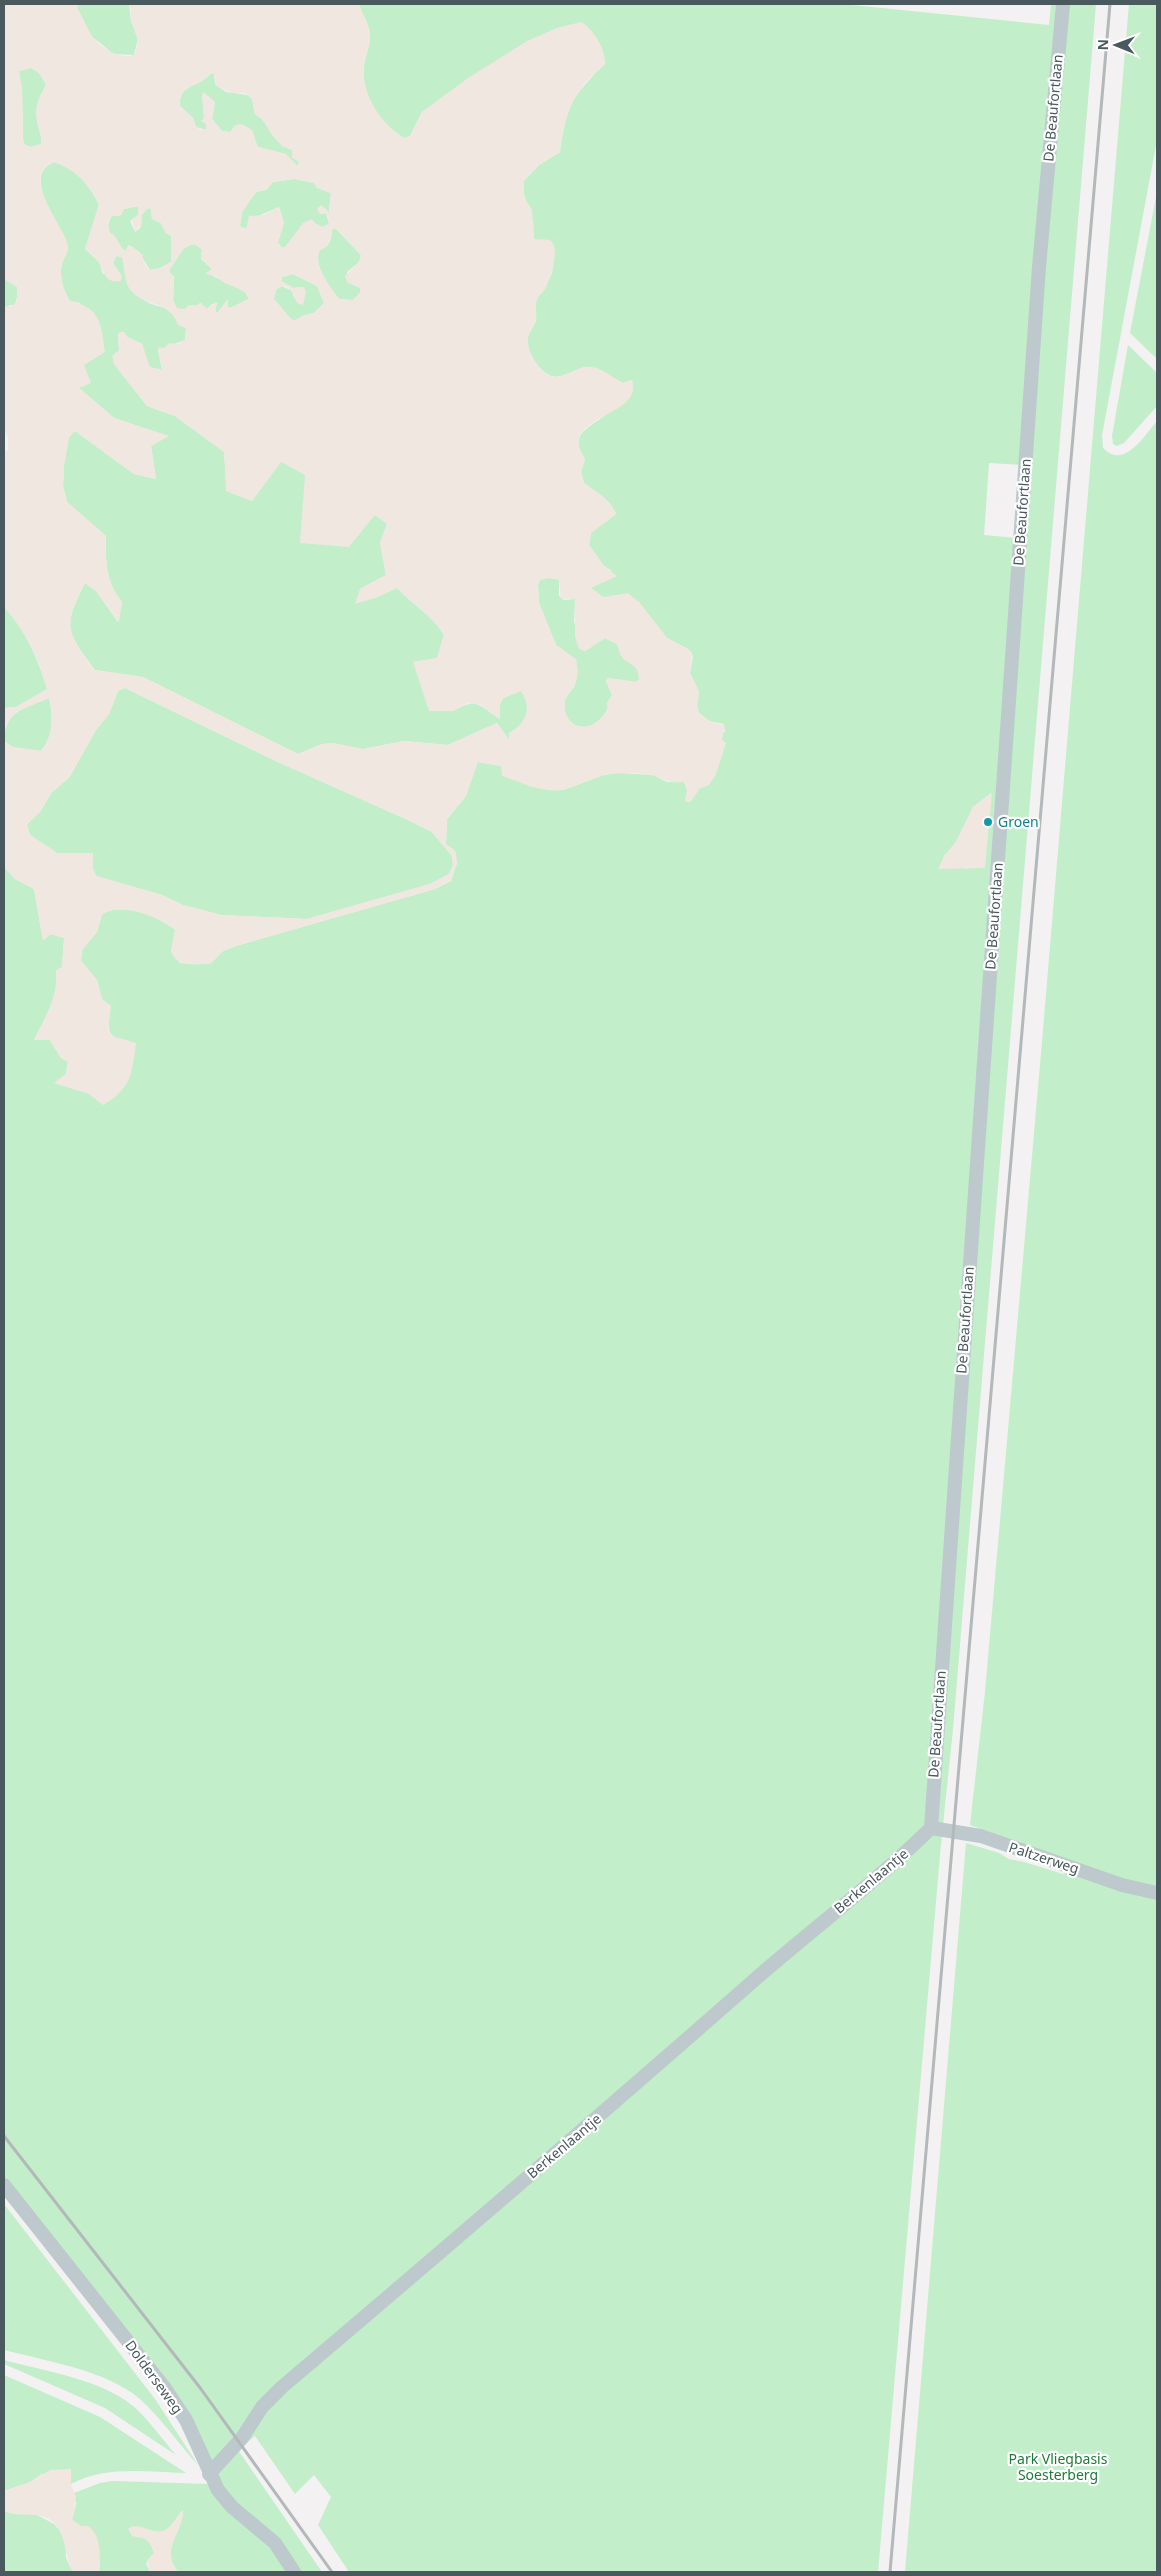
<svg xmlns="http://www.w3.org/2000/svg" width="1161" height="2576" viewBox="0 0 1161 2576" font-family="'Noto Sans',sans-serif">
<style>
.green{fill:#c2eec9;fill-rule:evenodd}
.sand{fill:#f0e7e0;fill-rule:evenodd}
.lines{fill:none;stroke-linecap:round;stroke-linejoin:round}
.minor{stroke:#bdc9cd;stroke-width:14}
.rail{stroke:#b3b8bb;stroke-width:3}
.culture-dot{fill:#0f9aa8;stroke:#fff;stroke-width:2}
.labels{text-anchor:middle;stroke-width:4.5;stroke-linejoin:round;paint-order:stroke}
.street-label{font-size:14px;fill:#49595d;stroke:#fff}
.culture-label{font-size:14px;fill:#0d838f;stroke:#fff;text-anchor:start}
.park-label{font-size:14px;fill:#1c7d36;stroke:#fff}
</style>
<rect width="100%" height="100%" fill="#f3f1f1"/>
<g class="green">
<polygon points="78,4 129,4 131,21 138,39 134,55 113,54 99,42 92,37 77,8"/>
<path d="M359 4H842L1049 25 1051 4H1096L953 1729 941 1844 878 2572H349L318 2525 331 2497 314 2475 295 2494 255 2436 238 2450 322 2572H299L260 2525 221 2488 189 2419 4 2179V867L15 879 34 889 43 940 51 934 64 938 62 967 56 971C59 997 45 1017 34 1040H50L61 1058 68 1061 66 1074 56 1082 90 1094 103 1104 136 1044C107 1038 106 1034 111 1006L102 999 97 980 81 961 82 950 97 932 102 914C122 902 159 916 175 930L171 952 180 963 210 964 223 951 236 946 435 889 451 881 457 863 453 849 446 845 447 819 466 796 477 762 501 766 529 786 551 790H563L604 775 618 773 653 775 667 782 684 781 687 791 685 801 690 802 700 788 710 783 716 774 721 735 725 731 723 724 709 721 699 713 697 706 699 692 690 673 693 656 688 649 667 638 648 614 603 597 591 588 612 571 604 566 589 545 591 533 616 514C609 498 597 493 584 483L581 472 585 459C566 432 593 427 609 412 618 403 625 390 632 380L623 383C611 377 600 366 585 367 574 369 559 381 549 375 538 369 525 350 528 337 529 331 535 326 536 320 537 312 534 304 538 297 544 287 552 279 553 267 554 259 551 248 549 241L534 240 533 221 522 189 524 181 539 165 560 152C562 135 565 119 572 103 578 88 603 71 603 56 603 51 600 45 598 41L557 28 544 35 422 112 410 136 404 138C381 124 361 95 364 67 365 55 373 40 369 29 367 20 361 13 359 4ZM989 463 1022 465 1017 538 984 535ZM991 793 972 867 966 869 944 856 956 842 973 807Z"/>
<path d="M1129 4H1157V140L1102 435 1103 448C1124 470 1144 436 1157 421V2572H905L966 1843 999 1853 1009 1859 1024 1862 1063 1874 1078 1866 1050 1853 970 1825 985 1692 1042 1042Z"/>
<path d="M31 68C39 72 44 76 46 85 40 96 35 106 37 120 38 129 42 134 41 144L31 147 25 145 23 140 22 90 19 71Z"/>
<path d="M211 73 214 74 215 84 226 92 248 95 252 99 255 114 262 119 282 146 292 150V157L299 162 298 166 287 157 286 154 258 147C250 133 248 115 230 132L222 131 212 119 215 102 204 93 202 94 204 118 202 121 206 124V130L196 127 193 118 180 106C178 83 201 87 211 73Z"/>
<path d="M54 162C76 169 89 184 99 205L85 249 99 262 103 274H119L113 263 116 256 122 257C125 271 131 288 142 298 156 311 170 301 178 324L186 328 185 340 158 350 162 370 149 367 142 344 127 337 124 332 118 333 119 351 115 353 114 364 147 406 175 416 224 452 227 491 252 501 281 461 375 515 387 524 380 543 386 575 360 589 375 598 397 588C412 604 433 616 444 635L437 658 414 662 453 711C478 697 478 705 500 719V705L503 698 521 691C533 708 526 724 509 733V740L497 723 448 745 404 741 363 749 332 743 322 744 298 754 143 677 95 670C65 630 63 627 85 583L96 591 118 622 122 602C106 583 105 560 106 536L67 502 63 486 64 466 69 437 75 431 134 474 156 479 151 446 168 436 114 418 79 388 83 365 80 303 70 301C63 290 58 274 63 261 65 255 70 251 67 243 61 223 20 176 54 162Z"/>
<polygon points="295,179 314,183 317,188 331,193 329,212 325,209 329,224 322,227 316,224 294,237 285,247 281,247 278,242 284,223 279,207 256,217 246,229 240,226 242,212 256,192 266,190 273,182"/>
<polygon points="1157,192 1157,359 1130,333"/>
<path d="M139 206 138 215 130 221 135 232 141 227 142 213 148 208 151 209 152 219 161 223 166 233 171 236V262L160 268 150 270 138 251 129 245 125 251C115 243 102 228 112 216L121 215 124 209Z"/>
<path d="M335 228 361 255 359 262 347 272V282L360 288V293L353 300 339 299C330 286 314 268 319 251 330 245 331 242 332 230Z"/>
<polygon points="194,244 202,249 201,259 212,269 207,273 245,292 249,299 230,308 227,307 228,299 218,312 215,312 217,303 212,304 207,309 200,303 198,305 189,305 185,309 177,309 173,300 174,277 169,273 170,269 184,248"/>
<polygon points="293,274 317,286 324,303 314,313 302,316 295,321 291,319 274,299 275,290 282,286 292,291 294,298 304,300 302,287 293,288 281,281 282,277"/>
<path d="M4 279 17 287C17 294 18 299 14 305H9L4 315Z"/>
<polygon points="1128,345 1157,373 1157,406 1124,443 1117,446 1113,444 1112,436"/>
<path d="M548 578 559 579V596L564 600 575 599 574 622 585 651 605 638 617 644C624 666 639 660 639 679L636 682 608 678 606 681 612 695 607 703 608 708C604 715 599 722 592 725 574 732 562 717 565 700 567 695 571 691 574 687 578 678 578 668 576 660L556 645 539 603 538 585 540 580Z"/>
<path d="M4 607C26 631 37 657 47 689L16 707 4 708Z"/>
<polygon points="125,688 280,763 408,820 432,832 452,856 453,865 449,874 430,884 307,919 221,915 183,905 162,895 96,876 93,869 93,853 57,853 30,835 27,824 40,812 52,792 69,778 96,730 109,714 118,691"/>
<path d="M49 698C53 717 54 735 41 751L13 747 4 741C4 711 26 707 49 698Z"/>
<path d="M4 2204 155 2399 198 2465C179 2444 161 2418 140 2399 106 2370 46 2361 4 2350Z"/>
<path d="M4 2360C43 2371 101 2379 133 2406 149 2420 162 2439 176 2455L105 2408 4 2364Z"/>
<path d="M4 2375 100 2417 186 2473C147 2472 106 2465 71 2484L42 2474 30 2482 4 2491Z"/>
<path d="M113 2481 209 2484 270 2547 287 2572H178C159 2547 182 2537 183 2510 177 2516 174 2524 167 2529 156 2537 144 2525 131 2527L136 2537C147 2536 151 2543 154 2553L146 2563 150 2572H99L100 2562 81 2526 72 2520 76 2504 74 2493 100 2483Z"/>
<polygon points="4,2511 37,2515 54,2524 65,2536 66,2558 73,2572 4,2572"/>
</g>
<g class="sand">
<path d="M4 4H78L77 8C83 17 86 28 92 36 101 49 119 59 134 55 142 41 135 33 131 20 130 14 132 9 129 4H359C361 13 367 20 369 29 373 40 365 55 364 67 361 94 381 124 404 138L410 136 422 112 468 78 527 41 557 28 581 22C593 28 606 50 605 64 600 70 593 74 588 80 570 100 562 125 560 152L539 165 524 181V197L532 210 534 239C538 240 545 239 549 240 562 245 550 279 546 287 544 292 539 295 537 299 534 307 538 315 535 322 533 328 528 333 528 339 527 352 538 368 548 375 559 382 573 369 585 367 600 365 610 377 623 383L632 380C645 418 554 415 585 459L581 472 584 483C597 493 609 498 616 514L591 533 589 545 604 566 617 576 591 588 603 597 628 593 640 603 667 638 692 652 690 673 699 692 697 706 699 713 708 721 725 726 722 740 726 743 716 774 708 786 700 788 690 802 685 801 687 791 684 782C671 784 663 778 651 775 641 773 630 773 620 773 600 773 584 784 565 789 546 795 520 782 502 776L501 766 478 762 466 796 447 818 446 844 456 852 457 863 451 880 435 889 236 946 223 951 210 964C196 964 177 968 171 952L175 930C159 916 122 902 102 914L97 932 82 950 81 961 97 980 102 999 111 1006 108 1030 112 1036 136 1043C132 1074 131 1089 103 1105L89 1094 54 1083 66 1074 68 1062 61 1058 50 1040H34C45 1017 59 997 56 970L62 967 64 938 51 934 43 941 34 889 15 879 4 867V741L13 747 41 751C53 736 54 716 49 698L16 712 4 727V708L16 707 47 689C38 657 26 631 4 607V453L8 450V437L4 429V315L6 312 4 307 14 305 17 300V287L4 279ZM31 68 39 73 46 85C40 96 34 105 37 120 38 128 42 134 41 144L31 147 25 145 23 140 22 90 19 71ZM211 73 214 74 216 86 232 93H245L252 99 255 114 262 119 272 135 282 146 292 150V157L299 162 298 166 286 154 258 147 252 130 241 124 235 125 230 132 222 131 212 119 215 102 204 93 202 94 204 118 201 121 206 124V129L201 130 196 127 193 118 180 106C178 82 199 90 211 73ZM53 162C76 169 89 185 99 204L85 249C90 253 96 258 99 263 106 274 104 283 121 281L122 276 113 263 116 256 122 257C124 266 124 280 129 288 142 308 169 298 178 325L186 328 185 340 178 344 169 343 164 348 158 347 162 370 150 367 142 344 127 337 124 332 118 333 119 350 112 356 114 364 147 406 175 416 224 452 226 491 252 501 281 462 305 475 300 543 349 547 375 515 387 524 380 543 386 575 360 589 355 604 375 598 397 588C412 604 434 617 444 635L437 658 413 662 429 711H453L468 703 481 705 500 719V705L503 698 521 691C534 709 526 724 509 733V739L497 723 448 745 404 741 363 749 332 743 322 744 298 754 143 677 94 670C67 633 62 625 85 583L96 591 119 622 122 602C106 583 105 560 106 536L66 501 63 486 64 466 69 437 75 431 134 474 156 479 151 446 169 436 114 418 79 388 91 383 84 365 105 352C101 325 102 308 70 301 63 290 58 274 63 261 65 255 70 251 67 243 61 223 20 176 53 162ZM295 179 314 183 317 188 331 193 329 212 321 205 317 209 320 214H327L329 224 322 227 316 224 312 219 303 223 285 247H281L278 242 284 223 278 207 264 215 249 216 246 229 240 226 242 212 256 192 266 190 273 182ZM138 206V215L130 221 133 223 135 233 138 227H141L142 215 148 208 151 209 152 219 161 223 166 233 171 236V262L161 268 150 270C145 266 142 261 143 255L130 245 125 251 123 250 115 236 109 232 108 220 112 216H120L124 209ZM335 228 361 255 359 262 345 276 347 282 360 288V293L353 300 339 299C330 286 314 268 319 251 330 245 330 242 332 230ZM194 244 202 249 201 258 212 269 205 274 216 276 224 283 240 289 248 295 249 299 230 308 228 307V299L218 312H216V302L207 309 201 303 198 305H189L185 309 177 308 173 300 174 276 170 273V269L184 248ZM293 274 317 286 324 303 314 313 302 316 295 321 291 319 274 299 277 288 285 286 292 291 297 303 303 305 306 292 304 287 293 288 281 281 282 277ZM549 578 559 580 561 599H575V637L579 649 585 651 605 638 617 644C619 650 620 657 625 660 634 667 639 666 639 679L636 682 608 678 606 681 612 695 607 703 608 709C604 715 599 722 592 725 574 732 562 717 565 700 567 695 571 691 574 686 578 678 578 668 576 659L556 645 539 603 538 585 540 580ZM125 688 280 763 408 820 432 832 452 856 453 865 449 874 430 884 307 919 221 915 183 905 162 895 96 876 93 869V853H57L30 835 27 824 40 812 52 792 69 778 96 730 109 714 118 691Z"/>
<polygon points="992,793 985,868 938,869 944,856 956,842 973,807"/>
<path d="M71 2469V2484L76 2497 72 2520 81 2526H88C102 2535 100 2558 99 2572H73C62 2551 68 2518 35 2515 25 2514 13 2516 4 2511V2491L30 2482 50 2470Z"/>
<path d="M183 2510C182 2536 160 2548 178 2572H150L147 2560 154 2553C150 2539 145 2538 132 2536L128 2529C141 2520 152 2537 165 2530 174 2525 176 2516 183 2510Z"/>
</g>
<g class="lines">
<g class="minor">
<polyline points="931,1828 1039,267 1063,4"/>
<polyline points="931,1828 981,1836 1122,1885 1157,1893"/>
<polyline points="4,2185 164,2387 186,2420 218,2490 232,2507 275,2543 294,2572"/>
<path d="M209 2474 242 2438 262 2407 282 2387C440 2253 596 2119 752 1982 811 1930 875 1883 931 1828"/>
</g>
<g class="rail">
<polyline points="4,2136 201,2389 332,2572"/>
<polyline points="890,2572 1110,4"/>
</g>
</g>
<circle class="culture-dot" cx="988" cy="822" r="5"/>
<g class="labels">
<g class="street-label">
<text transform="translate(1053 108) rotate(-85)" y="5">De Beaufortlaan</text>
<text transform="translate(1022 512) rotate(-86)" y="5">De Beaufortlaan</text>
<text transform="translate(994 916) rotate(-86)" y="5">De Beaufortlaan</text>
<text transform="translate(965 1320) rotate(-86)" y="5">De Beaufortlaan</text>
<text transform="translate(937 1724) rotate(-86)" y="5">De Beaufortlaan</text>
<text transform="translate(1044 1858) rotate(18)" y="5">Paltzerweg</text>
<text transform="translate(871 1881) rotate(-40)" y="5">Berkenlaantje</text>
<text transform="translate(564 2146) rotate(-40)" y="5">Berkenlaantje</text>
<text transform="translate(154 2377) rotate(54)" y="5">Dolderseweg</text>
</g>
<g class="culture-label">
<text x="998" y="827">Groen</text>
</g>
<g class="park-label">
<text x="1058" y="2464">Park Vliegbasis<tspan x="1058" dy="16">Soesterberg</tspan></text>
</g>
</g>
<rect width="1161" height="2576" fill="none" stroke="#49595d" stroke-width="10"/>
<g transform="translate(1116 45) rotate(271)" stroke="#ffffff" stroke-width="4" paint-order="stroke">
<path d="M0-4L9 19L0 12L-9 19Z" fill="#49595d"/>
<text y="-8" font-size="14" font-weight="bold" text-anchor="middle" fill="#49595d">N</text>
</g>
</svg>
